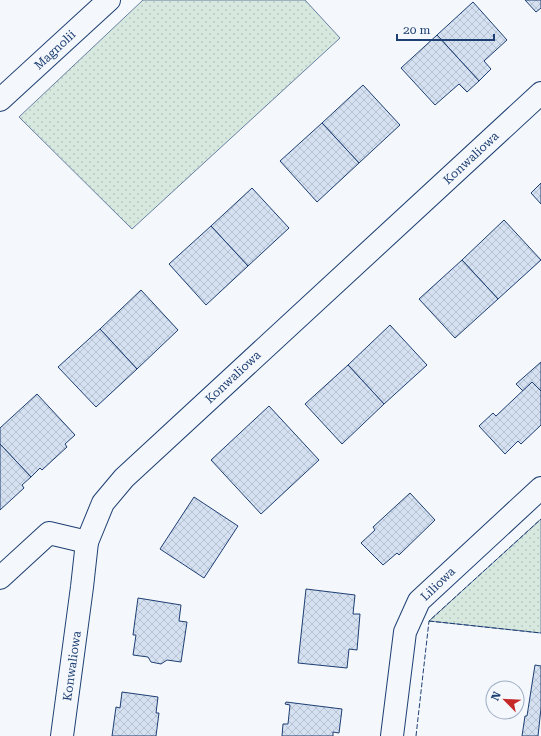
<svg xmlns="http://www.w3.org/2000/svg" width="541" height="736" viewBox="0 0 541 736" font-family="'Roboto Serif',serif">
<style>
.grass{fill:url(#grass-dots);stroke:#687fa3}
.building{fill:url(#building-cross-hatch);stroke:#1d3f73}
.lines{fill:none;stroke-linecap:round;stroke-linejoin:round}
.minor-casing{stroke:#1d3f73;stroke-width:24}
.minor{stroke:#f4f7fb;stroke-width:22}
.fence{stroke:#1d3f73;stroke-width:1;stroke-dasharray:5 2;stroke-linecap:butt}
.labels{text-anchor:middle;stroke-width:3;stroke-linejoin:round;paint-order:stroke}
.street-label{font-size:12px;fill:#1d3f73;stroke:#f4f7fb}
</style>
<defs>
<pattern id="grass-dots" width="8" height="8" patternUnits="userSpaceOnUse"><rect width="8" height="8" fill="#d7e8df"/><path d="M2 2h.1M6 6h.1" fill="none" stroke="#b8c8c3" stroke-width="1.8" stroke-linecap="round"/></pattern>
<pattern id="building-cross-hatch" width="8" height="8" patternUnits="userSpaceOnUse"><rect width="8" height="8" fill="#d5e0f0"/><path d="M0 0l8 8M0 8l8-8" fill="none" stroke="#b6c1d1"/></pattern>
</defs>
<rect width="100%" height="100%" fill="#f4f7fb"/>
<g class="grass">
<polygon points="143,0 305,0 340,38 132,229 19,117"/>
<polygon points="541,519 541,633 429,621"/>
</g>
<g class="building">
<polygon points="525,0 541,0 541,8 536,12"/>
<polygon points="473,2 507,40 484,61 491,69 479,81 437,35"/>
<polygon points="437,35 479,81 467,92 459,84 435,105 401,68"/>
<polygon points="363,85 400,125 359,163 322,123"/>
<polygon points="322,123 359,163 317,202 280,161"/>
<polygon points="541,183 541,204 531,193"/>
<polygon points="252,188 289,228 248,266 211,226"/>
<polygon points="504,220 541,260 498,299 462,260"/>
<polygon points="211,226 248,266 206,305 169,264"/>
<polygon points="462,260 498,299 455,338 419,299"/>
<polygon points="141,290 178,330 137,369 100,329"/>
<polygon points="390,325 427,365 384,404 348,365"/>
<polygon points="100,329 137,369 96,407 58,367"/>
<polygon points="541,362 541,391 532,382 523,391 516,384"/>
<polygon points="348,365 384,404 342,444 305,404"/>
<polygon points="532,382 541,391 541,425 521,444 518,441 505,454 479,426 493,413 496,416"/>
<polygon points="37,394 75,435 65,444 67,447 42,470 40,468 31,477 0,444 0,428"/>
<polygon points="269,406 319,460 261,514 211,460"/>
<polygon points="0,444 31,477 22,485 24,488 0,510"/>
<polygon points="410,493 435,520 399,555 397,553 383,565 361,543 375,530 373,527"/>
<polygon points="194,497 238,526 204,578 160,549"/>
<polygon points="306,589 355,595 353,614 360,614 357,650 349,649 347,668 298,663"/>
<polygon points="138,598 181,605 179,621 187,622 181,662 167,660 161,664 151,662 148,657 133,655 136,635 133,635"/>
<polygon points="535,665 541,666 541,708 538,736 522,736 525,716 527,716"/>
<polygon points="122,692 158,697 156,713 159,713 156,736 112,736 116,707 120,708"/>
<polygon points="286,702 342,709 339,733 333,732 333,736 282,736 283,724 288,724 290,705 285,704"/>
</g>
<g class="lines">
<g class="minor-casing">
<g id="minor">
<polyline points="0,100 109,0"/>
<polyline points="0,578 49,533 87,542"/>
<polyline points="62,736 82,587 87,542 103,503 124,478 541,93"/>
<polyline points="392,736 405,632 419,601 541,488"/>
</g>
</g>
<use href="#minor" class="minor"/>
<g class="fence">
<polyline points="429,621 541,633"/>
<polyline points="416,736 429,621 541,519"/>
</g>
</g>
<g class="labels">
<g class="street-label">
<text transform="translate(55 50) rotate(-43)" y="4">Magnolii</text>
<text transform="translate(471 158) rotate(-43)" y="4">Konwaliowa</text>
<text transform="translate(233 377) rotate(-43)" y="4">Konwaliowa</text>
<text transform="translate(438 584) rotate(-44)" y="4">Liliowa</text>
<text transform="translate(72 666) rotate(-82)" y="4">Konwaliowa</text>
</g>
</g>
<g transform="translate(505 700) rotate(294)"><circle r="19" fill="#f4f7fb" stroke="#9eadc5"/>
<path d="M0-3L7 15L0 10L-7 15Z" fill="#c62828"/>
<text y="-6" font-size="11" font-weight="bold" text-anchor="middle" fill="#1d3f73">N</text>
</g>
<path d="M397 34v6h97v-6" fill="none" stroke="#1d3f73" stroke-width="2"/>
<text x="403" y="34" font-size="12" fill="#1d3f73" stroke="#f4f7fb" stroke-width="3" paint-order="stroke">20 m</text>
</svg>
